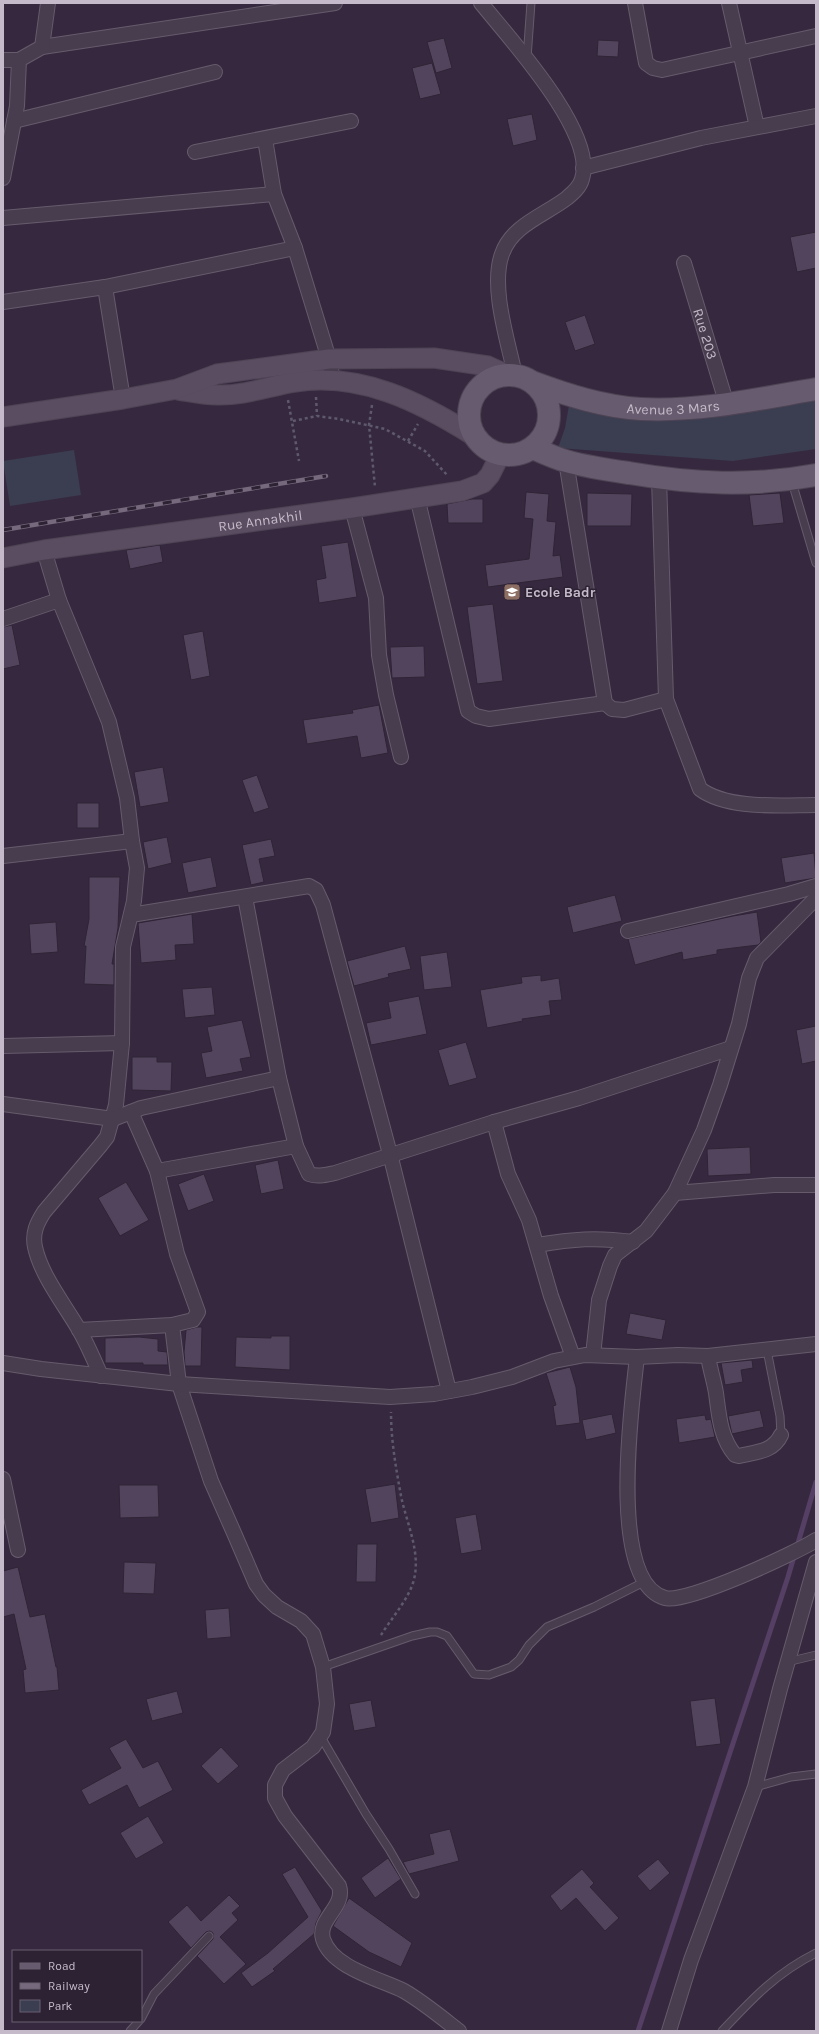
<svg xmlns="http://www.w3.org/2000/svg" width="819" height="2034" viewBox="0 0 819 2034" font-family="Karla,sans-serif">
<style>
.green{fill:#3b3d50}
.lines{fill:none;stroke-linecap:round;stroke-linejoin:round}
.stream{stroke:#553f64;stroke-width:5}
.building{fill:#52445c;stroke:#2f2436}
.lane-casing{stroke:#665b6c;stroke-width:9}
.street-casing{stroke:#665b6c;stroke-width:16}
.secondary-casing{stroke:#4e4455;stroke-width:21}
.primary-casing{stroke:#4e4455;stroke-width:24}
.path{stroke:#5e596c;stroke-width:2.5;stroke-dasharray:3 3;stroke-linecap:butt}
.lane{stroke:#483d4f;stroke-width:7}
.street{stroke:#483d4f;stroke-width:14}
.secondary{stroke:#5a4c61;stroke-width:19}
.primary{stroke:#675c6f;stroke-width:22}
.rail-casing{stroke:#76697d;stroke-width:4.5}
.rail{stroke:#2d2234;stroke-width:3;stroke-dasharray:9;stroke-linecap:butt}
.labels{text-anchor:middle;stroke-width:3;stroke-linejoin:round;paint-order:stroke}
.street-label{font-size:14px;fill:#c4bac9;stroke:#2d2234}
.poi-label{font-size:14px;font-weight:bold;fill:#c4bac9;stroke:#2d2234;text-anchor:start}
</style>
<rect width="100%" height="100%" fill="#36293f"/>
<g class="green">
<polygon points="816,396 816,449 733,461 558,448 565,428 569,405"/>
<polygon points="74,450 81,495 10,506 3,461"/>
</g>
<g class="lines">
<polyline class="stream" points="638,2031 788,1577 816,1482"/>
</g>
<g class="building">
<polygon points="444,38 452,68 436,73 427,42"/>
<polygon points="598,40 619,41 618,57 597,56"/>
<polygon points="432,63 441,94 420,99 412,68"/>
<polygon points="532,114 537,140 513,146 507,119"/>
<polygon points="816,232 816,268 797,272 790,237"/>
<polygon points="585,315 595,344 575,351 565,322"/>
<polygon points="526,492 549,494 547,521 556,522 553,556 560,555 563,577 488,587 485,565 529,559 533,519 524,518"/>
<polygon points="587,493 632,494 631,526 587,526"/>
<polygon points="780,493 784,523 753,526 749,495"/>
<polygon points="472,499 483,499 483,523 448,523 447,504"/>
<polygon points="348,542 357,597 319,603 316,580 326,578 321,546"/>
<polygon points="160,545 163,562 130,569 126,550"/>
<polygon points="493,604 503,681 477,684 467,607"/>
<polygon points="12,625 20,665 3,669 3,627"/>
<polygon points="203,631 210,676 191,680 183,635"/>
<polygon points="424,646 425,677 392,678 390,647"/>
<polygon points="379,705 388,753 361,758 357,736 307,744 303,720 353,713 352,710"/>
<polygon points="163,767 169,802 140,807 134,772"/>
<polygon points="257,775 269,808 254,813 242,780"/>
<rect x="77" y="803" width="22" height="25"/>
<polygon points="167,837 172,863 148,869 143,842"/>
<polygon points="271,839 275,856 259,859 264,882 251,885 242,845"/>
<polygon points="814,853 816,878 785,883 781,858"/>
<polygon points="211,857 217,887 188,893 182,863"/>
<polygon points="89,877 120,877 118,928 112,964 114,964 114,985 84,984 86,946 84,946 89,919"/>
<polygon points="615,895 622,921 573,933 567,907"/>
<polygon points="757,912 761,942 758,945 717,950 717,954 683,960 682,952 635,965 628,939 733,916"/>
<polygon points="192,914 194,944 175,945 176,960 141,963 138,923"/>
<polygon points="56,922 58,952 31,954 29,924"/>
<polygon points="405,946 411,969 388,974 389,977 354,986 347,961"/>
<polygon points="447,952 452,987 424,990 420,956"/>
<polygon points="541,975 541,981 559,978 562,1000 549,1001 551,1015 522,1019 523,1021 487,1028 480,990 522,983 521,977"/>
<polygon points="212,987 215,1015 185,1018 182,989"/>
<polygon points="419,996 427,1034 371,1045 366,1023 391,1018 388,1002"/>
<polygon points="242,1020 251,1057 240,1059 243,1071 206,1078 201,1053 212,1051 207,1027"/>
<polygon points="816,1026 816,1061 802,1064 796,1030"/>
<polygon points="466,1042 477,1078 449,1086 438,1050"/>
<polygon points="132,1057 157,1057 157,1062 172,1062 171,1091 132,1090"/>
<polygon points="750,1147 751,1174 708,1176 707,1149"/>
<polygon points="278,1160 284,1189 261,1194 255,1165"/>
<polygon points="204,1174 214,1201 188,1211 178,1184"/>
<polygon points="126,1182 149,1220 120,1236 98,1198"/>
<polygon points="630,1313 666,1320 662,1340 626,1334"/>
<polygon points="197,1327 202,1327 201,1366 185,1366 184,1352 186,1330"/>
<polygon points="271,1336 290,1336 290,1370 235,1367 236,1337 271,1338"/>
<polygon points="139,1337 158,1339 158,1351 167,1352 168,1365 143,1365 143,1363 105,1363 105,1338"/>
<polygon points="752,1360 753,1368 741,1370 743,1382 725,1385 721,1363"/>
<polygon points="570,1367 576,1387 580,1423 556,1426 553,1406 556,1405 546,1373"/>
<polygon points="760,1410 764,1427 732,1434 728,1416"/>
<polygon points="612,1414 616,1433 586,1440 582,1420"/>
<polygon points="705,1415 706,1420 711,1419 715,1437 679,1443 676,1419"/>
<polygon points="395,1484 399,1518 371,1523 365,1489"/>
<polygon points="119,1485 158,1485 159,1517 120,1518"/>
<polygon points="476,1514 482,1550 461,1554 455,1518"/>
<polygon points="357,1544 377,1544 376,1582 356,1582"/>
<polygon points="124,1562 156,1563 154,1594 123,1593"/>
<polygon points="18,1567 30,1617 45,1614 56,1667 57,1667 59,1690 25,1693 23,1670 26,1669 14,1614 3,1617 3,1571"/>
<polygon points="229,1608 231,1637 207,1639 205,1610"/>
<polygon points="177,1691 183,1713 152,1721 146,1699"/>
<polygon points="715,1698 721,1744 696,1747 690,1701"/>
<polygon points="371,1700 376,1727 354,1731 349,1704"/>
<polygon points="126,1739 143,1768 158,1761 173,1790 139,1808 127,1785 89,1805 81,1790 121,1768 109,1748"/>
<polygon points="221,1747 239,1766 218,1784 201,1766"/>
<polygon points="148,1816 164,1843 136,1859 120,1833"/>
<polygon points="450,1829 459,1861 409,1874 403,1862 434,1854 429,1834"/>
<polygon points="388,1858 401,1879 375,1898 361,1878"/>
<polygon points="658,1859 670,1873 650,1891 637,1876"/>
<polygon points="295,1867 322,1911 316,1923 314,1934 273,1969 275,1971 252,1987 241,1973 268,1953 308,1917 282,1874"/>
<polygon points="582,1869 594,1883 590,1887 619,1918 605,1931 576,1898 561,1911 550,1896"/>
<polygon points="229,1895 240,1906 232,1913 238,1920 220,1937 246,1964 224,1984 197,1956 213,1939 213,1933 210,1931 206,1932 191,1948 168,1922 187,1905 201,1921"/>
<polygon points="349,1898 412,1943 401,1967 369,1952 333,1926"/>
</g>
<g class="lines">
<g class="lane-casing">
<g id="lane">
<polyline points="527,58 531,3"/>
<polyline points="792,482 816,563"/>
<polyline points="767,1350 780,1416 781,1435"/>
<polyline points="787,1662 816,1655"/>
<polyline points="323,1667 412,1636 430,1632 437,1632 447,1636 474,1674 489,1675 511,1667 519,1660 529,1645 547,1627 594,1607 646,1581"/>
<polyline points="321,1737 366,1814 389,1849 415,1894"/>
<polyline points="755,1787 791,1777 816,1774"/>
<polyline points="141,2019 154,1994 209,1936"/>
<polyline points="130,2031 139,2021"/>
<path d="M722 2031C752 1999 776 1973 816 1953"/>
</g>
</g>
<g class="street-casing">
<g id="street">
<path d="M481 3C509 38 597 133 582 179 580 187 573 193 567 198 545 215 512 225 502 254 490 287 508 341 515 375"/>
<polyline points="635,3 646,63 653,68 662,70 816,36"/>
<polyline points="729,3 757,127"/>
<polyline points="42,47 335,3"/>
<polyline points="3,60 19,60"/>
<polyline points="14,121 215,72"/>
<polyline points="265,139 274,194 295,248 329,359 333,380"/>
<polyline points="195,152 351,121"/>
<polyline points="583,168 701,138 816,116"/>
<polyline points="3,178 17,106 19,60 42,47 48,3"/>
<polyline points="3,218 274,194"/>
<path id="s1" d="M684 263 727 405"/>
<polyline points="105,287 123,399"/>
<polyline points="3,302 105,287 295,248"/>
<polyline points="566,461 605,703 612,709 624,710 666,699"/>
<path d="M659 478 666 699 700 789C728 810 782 805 816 805"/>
<polyline points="417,497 468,711 476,716 489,719 605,703"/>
<polyline points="352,508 376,598 379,655 386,695 401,757"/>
<path d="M44 550 59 600 109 722 127 798 132 841 137 868 134 901 123 947 122 1043 116 1105 107 1137 100 1146 44 1212C37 1223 32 1233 35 1247 41 1275 64 1304 78 1328 87 1343 94 1360 101 1376"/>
<polyline points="3,619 59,600"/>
<polyline points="3,856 132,841"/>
<path d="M245 897 279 1078 296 1146 309 1174C318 1177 325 1175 335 1173L494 1122 579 1098 731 1048"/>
<polyline points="131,915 309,886 316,890 323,905 390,1154 449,1391"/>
<polyline points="628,931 789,894 816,886"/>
<polyline points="3,1046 122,1043"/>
<polyline points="3,1104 113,1119 141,1108 279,1078"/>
<polyline points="494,1122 508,1174 529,1220 551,1296 573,1357"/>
<polyline points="157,1171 296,1146"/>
<polyline points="675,1193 774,1185 816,1185"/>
<path d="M537 1245C573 1239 596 1237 633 1242"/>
<path d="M172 1325 179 1384 211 1481 234 1533 256 1584 264 1595 277 1607 301 1621 313 1634 323 1667 327 1704 323 1732 313 1747 283 1770 275 1785V1798L285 1816 339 1886C346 1907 317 1919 323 1939 332 1968 380 1979 404 1991 423 2002 441 2017 459 2031"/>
<polyline points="79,1330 172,1325 193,1320 198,1312 177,1254 157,1171 131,1112"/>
<polyline points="593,1355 599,1300 610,1266 615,1255 646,1231 675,1193 704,1130 720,1085 739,1024 749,978 757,958 816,898"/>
<path d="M708 1356C710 1369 714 1381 716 1393 719 1415 720 1437 735 1455L739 1456C756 1452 773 1452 781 1435"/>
<path d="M637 1357C632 1403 607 1582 665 1598 686 1604 794 1554 816 1540"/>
<polyline points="3,1363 41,1369 179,1384 390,1397 434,1394 472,1387 512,1377 554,1361 585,1355 637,1357 678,1355 708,1356 816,1344"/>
<polyline points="3,1479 18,1550"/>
<polyline points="669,2031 691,1960 755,1787 780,1689 816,1562"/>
</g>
</g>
<g class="secondary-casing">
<g id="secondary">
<path d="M178 390C191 392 204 395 217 395 244 396 269 386 295 382 361 372 420 402 474 436"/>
<polyline points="3,417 123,399 177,389 217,374 329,359 434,358 488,366 508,375"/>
<path id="s2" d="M3 558 44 550 352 508 462 491 483 483 490 475 500 455"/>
</g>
</g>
<g class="primary-casing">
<g id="primary">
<circle cx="509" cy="415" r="40"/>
<path id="s3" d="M532 382C567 395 604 407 641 409 700 412 758 399 816 389"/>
<path d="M533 448C544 453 555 458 566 461 587 467 608 470 629 473 694 484 751 487 816 475"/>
</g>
</g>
<g class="path">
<polyline points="316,397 317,416"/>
<polyline points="288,400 299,461"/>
<polyline points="372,405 369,425 375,487"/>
<polyline points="293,421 317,416 339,419 385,429 425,451 448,476"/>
<polyline points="408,441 418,424"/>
<path d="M381 1635C391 1619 407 1601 413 1583 422 1554 407 1525 401 1496 396 1468 391 1441 391 1412"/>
</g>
<use href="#lane" class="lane"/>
<use href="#street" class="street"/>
<use href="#secondary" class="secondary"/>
<use href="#primary" class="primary"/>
<g class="rail-casing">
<polyline id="rail" points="3,530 326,476"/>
</g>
<use href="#rail" class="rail"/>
</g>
<defs>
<g id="school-square" transform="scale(0.9)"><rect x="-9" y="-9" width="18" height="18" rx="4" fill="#8d6e63" stroke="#2d2234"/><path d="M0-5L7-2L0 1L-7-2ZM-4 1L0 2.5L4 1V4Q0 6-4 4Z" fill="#fff"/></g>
</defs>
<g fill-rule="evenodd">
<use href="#school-square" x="512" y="592"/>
</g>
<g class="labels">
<g class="street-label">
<text dy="5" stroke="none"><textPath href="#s1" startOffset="74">Rue 203</textPath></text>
<text dy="5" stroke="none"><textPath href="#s3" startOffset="145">Avenue 3 Mars</textPath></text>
<text dy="5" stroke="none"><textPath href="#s2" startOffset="260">Rue Annakhil</textPath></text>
</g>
<g class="poi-label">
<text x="525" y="597">Ecole Badr</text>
</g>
</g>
<rect width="819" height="2034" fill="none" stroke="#c4bac9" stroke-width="8"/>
<rect x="12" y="1950" width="130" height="72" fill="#2d2234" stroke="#695f70"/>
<rect x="20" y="1963" width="20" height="6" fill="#675c6f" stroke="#695f70"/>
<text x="48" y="1970" font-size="12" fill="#c4bac9">Road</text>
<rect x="20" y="1983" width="20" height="6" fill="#76697d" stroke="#695f70"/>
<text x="48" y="1990" font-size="12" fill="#c4bac9">Railway</text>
<rect x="20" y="2000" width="20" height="12" fill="#3b3d50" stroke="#695f70"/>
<text x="48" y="2010" font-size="12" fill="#c4bac9">Park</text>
</svg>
